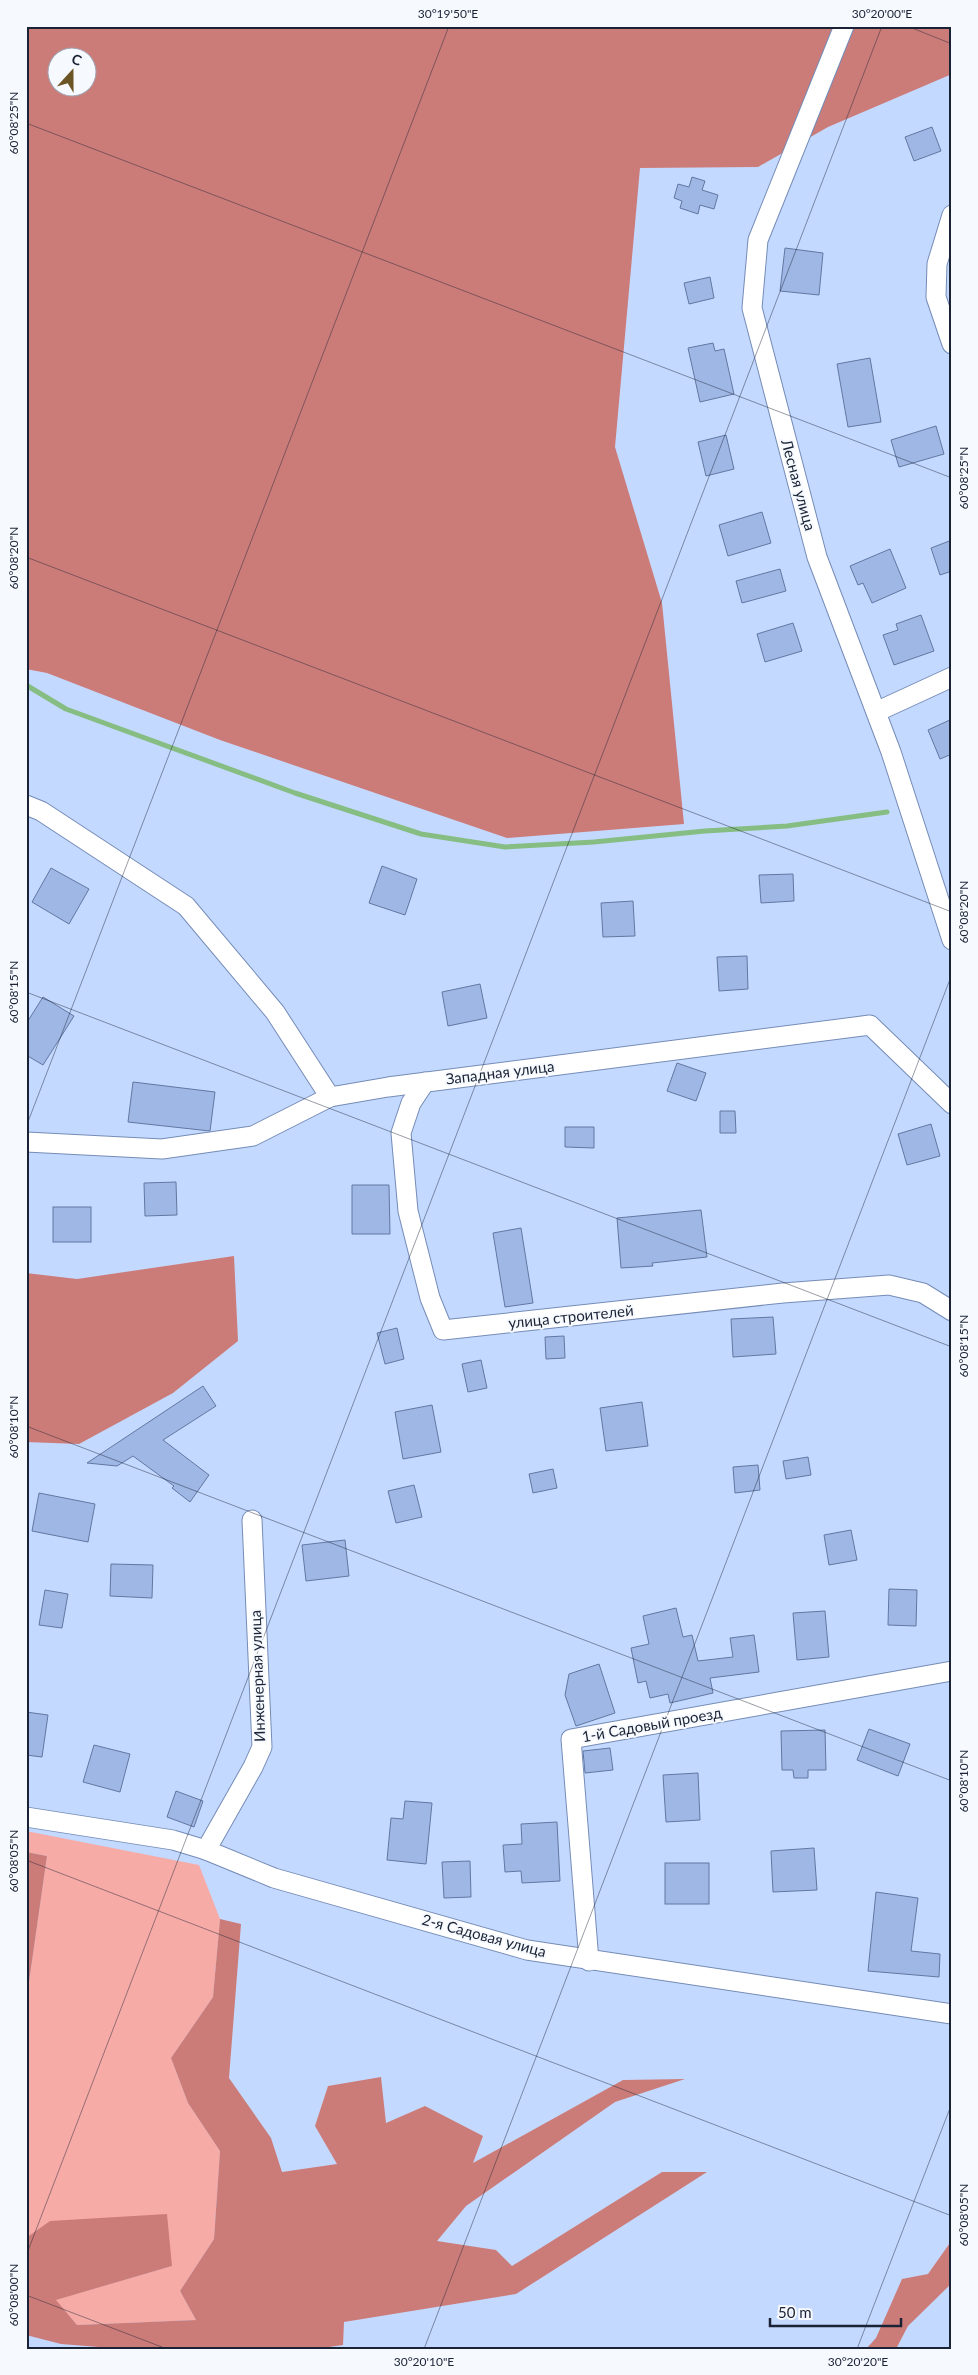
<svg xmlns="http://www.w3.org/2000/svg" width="978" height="2375" viewBox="0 0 978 2375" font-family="Lato,sans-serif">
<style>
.green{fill:#f7aba6}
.forest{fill:#cc7c78;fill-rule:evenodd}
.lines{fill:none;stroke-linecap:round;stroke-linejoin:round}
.stream{stroke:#86bd82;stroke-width:5}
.building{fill:#9fb7e5;stroke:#6278a2}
.minor-casing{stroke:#758cb7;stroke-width:21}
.minor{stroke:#fff;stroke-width:19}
.ticks{fill:none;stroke:#1a2335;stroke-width:1;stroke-opacity:0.45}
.labels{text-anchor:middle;stroke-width:4;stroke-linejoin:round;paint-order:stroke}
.street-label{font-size:15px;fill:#1a2335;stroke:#f6f9fe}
.neatline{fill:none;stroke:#1a2335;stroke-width:2}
.ticks-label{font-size:12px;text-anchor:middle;fill:#1a2335}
</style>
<rect width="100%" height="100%" fill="#c4d9ff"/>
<polygon class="green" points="26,1831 199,1865 220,1919 213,1997 171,2058 188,2103 220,2151 214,2239 180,2291 196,2320 77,2325 55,2300 172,2266 26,2238 26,2003 47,1856 26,1852"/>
<g class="forest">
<path d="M26 26H952V74L828 127 758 167 640 168 615 447 662 603 684 824 507 838 220 740 47 673 26 669ZM58 58H88V88H58Z"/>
<polygon points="234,1256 238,1341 173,1393 79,1444 26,1442 26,1273 77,1279"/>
<polygon points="26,1852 47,1856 26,2003"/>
<polygon points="220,1919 241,1924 229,2078 271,2138 282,2172 337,2164 315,2126 328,2086 381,2077 386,2123 425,2106 483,2136 473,2163 623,2080 685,2079 615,2102 466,2206 437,2241 496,2250 512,2266 662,2172 707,2172 516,2294 344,2322 343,2345 315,2349 124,2349 61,2344 26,2335 26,2238 50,2221 167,2214 172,2266 56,2300 77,2325 196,2320 180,2291 214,2239 220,2151 188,2103 171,2058 213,1997"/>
<polygon points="952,2240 952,2283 908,2326 896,2349 866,2349 876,2338 902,2279 928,2274"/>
</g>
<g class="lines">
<polyline class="stream" points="26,685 66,709 295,793 421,834 505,847 594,842 705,831 787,826 887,812"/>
</g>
<g class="building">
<polygon points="932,127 941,151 914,161 905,137"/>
<polygon points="692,177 705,181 702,190 718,195 714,209 700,205 698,214 680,208 682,201 674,198 678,184 689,187"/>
<polygon points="785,248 823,253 819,295 780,291"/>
<polygon points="710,277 714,298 689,304 684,283"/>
<polygon points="713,343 715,351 724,349 734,394 700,402 688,348"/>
<polygon points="870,358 881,422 848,427 837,364"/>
<polygon points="936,426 944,454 899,467 891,440"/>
<polygon points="726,435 734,469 706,476 698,442"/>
<polygon points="762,512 771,543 728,556 719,525"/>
<polygon points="952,540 952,571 940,575 931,548"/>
<polygon points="890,549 906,588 872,603 863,583 858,585 850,566"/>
<polygon points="780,569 786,591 742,603 736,581"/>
<polygon points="921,615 934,651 894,665 883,635 898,630 896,624"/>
<polygon points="793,623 802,651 765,662 757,634"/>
<polygon points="952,719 952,754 940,759 928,730"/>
<polygon points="382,866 417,879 405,915 369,903"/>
<polygon points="51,868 89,889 69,924 32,902"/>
<polygon points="793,874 794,901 761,903 759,875"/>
<polygon points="633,901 635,936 603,937 601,903"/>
<polygon points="747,956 748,989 719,991 717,957"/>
<polygon points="480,984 487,1018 448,1026 442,992"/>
<polygon points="43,997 74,1016 43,1065 26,1055 26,1024"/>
<polygon points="677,1063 706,1073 696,1101 667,1091"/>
<polygon points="133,1082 215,1092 210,1131 128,1122"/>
<polygon points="720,1111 735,1111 736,1133 720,1133"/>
<polygon points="931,1124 940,1156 907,1165 898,1134"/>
<polygon points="565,1127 594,1127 594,1148 565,1147"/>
<polygon points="176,1182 177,1215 145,1216 144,1183"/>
<polygon points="352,1185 389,1185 390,1234 352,1234"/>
<rect x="53" y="1207" width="38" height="35"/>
<polygon points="701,1210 707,1257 652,1263 653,1266 621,1268 617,1218"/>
<polygon points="521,1228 533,1303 505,1307 493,1233"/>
<polygon points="773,1317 776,1354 733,1357 731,1319"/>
<polygon points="397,1328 404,1359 385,1364 377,1333"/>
<polygon points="564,1336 565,1358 546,1359 545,1337"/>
<polygon points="481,1360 487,1388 468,1392 462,1364"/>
<polygon points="203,1386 216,1406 163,1440 209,1475 190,1502 172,1488 174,1486 133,1456 117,1466 87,1463"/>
<polygon points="642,1402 648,1446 606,1451 600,1408"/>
<polygon points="432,1405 441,1452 403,1459 395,1412"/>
<polygon points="808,1457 811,1475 786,1479 783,1461"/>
<polygon points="758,1465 760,1490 735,1493 733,1467"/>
<polygon points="553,1469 557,1488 533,1493 529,1474"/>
<polygon points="414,1485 422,1517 396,1523 388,1491"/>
<polygon points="39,1493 95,1504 88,1542 32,1531"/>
<polygon points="851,1530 857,1560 829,1565 824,1535"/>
<polygon points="345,1540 349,1576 306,1581 302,1545"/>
<polygon points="111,1564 153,1565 152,1598 110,1596"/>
<polygon points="889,1589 917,1590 916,1626 888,1625"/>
<polygon points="45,1590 68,1594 62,1628 39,1625"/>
<polygon points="676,1608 683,1637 692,1635 698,1661 733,1657 730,1638 754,1635 759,1672 710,1678 713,1693 670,1703 668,1694 650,1698 646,1681 638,1683 631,1648 649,1644 643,1616"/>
<polygon points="825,1611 829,1657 797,1660 793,1613"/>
<polygon points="599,1664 615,1713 576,1726 565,1695 569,1674"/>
<polygon points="26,1712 48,1715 42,1757 26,1755"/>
<polygon points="869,1729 910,1744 898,1776 857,1760"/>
<polygon points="825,1730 826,1770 808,1770 808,1778 794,1778 793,1770 782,1770 781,1731"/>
<polygon points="94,1745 130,1754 120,1792 83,1782"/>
<polygon points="610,1748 613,1770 585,1773 583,1751"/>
<polygon points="698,1773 700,1820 666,1822 663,1775"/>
<polygon points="176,1791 203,1801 194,1827 167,1817"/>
<polygon points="405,1801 432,1803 426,1864 387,1860 391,1818 403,1819"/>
<polygon points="557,1822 560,1881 522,1883 521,1871 505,1872 503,1845 522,1844 521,1824"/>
<polygon points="814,1848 817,1890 773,1892 771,1851"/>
<polygon points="470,1861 471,1897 444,1898 442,1862"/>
<rect x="665" y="1863" width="44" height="41"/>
<polygon points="876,1892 918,1898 911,1951 940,1954 939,1977 868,1971"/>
</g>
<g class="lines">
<g class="minor-casing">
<g id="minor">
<polyline points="844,26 758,240 752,308 817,557 891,752 952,940"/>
<polyline points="952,215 937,264 936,297 952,344"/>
<polyline points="876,712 952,677"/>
<polyline points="26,805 41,811 186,906 275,1012 330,1097"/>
<polyline points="425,1082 411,1103 401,1133 408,1211 430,1298 443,1330 783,1293 889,1285 923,1293 952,1311"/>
<polyline points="26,1142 162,1149 253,1136 330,1097 388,1087 870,1025 952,1104"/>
<polyline points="26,1817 173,1840 206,1850 274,1878 527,1950 952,2014"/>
<polyline points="206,1850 253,1767 262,1747 252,1520"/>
<polyline points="589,1961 571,1739 952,1671"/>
</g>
</g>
<use href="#minor" class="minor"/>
</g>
<path class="ticks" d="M907 26 952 44M26 123 952 478M26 557 952 912M26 992 952 1347M26 1127 449 26M26 1426 952 1781M26 1860 952 2216M26 2256 882 26M26 2295 167 2349M424 2349 952 974M857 2349 952 2103"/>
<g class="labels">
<g class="street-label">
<text transform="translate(798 485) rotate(75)" y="5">Лесная улица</text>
<text transform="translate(500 1073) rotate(-7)" y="5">Западная улица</text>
<text transform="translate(571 1317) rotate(-6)" y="5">улица строителей</text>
<text transform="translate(258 1676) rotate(-92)" y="5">Инженерная улица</text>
<text transform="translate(652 1725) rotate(-10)" y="5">1-й Садовый проезд</text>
<text transform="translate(484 1936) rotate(15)" y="5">2-я Садовая улица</text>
</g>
</g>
<rect width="978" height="2375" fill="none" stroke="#f6f9fe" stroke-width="55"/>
<g transform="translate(72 72) rotate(21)"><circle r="24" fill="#f6f9fe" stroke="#9ea3ae"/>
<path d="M0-4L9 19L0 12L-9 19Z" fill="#6c5525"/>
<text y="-8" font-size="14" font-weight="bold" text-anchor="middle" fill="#1a2335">С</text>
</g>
<path d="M770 2318v8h131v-8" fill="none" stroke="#1a2335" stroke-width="2.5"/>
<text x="778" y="2318" font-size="15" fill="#1a2335" stroke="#f6f9fe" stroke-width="4" paint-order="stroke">50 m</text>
<rect x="28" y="28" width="922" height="2320" class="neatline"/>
<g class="ticks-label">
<text x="448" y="18">30°19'50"E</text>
<text x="882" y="18">30°20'00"E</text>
<text transform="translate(14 123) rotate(-90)" y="4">60°08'25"N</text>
<text transform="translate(964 478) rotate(-90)" y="4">60°08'25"N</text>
<text transform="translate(14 558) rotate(-90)" y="4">60°08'20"N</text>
<text transform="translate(964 912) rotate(-90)" y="4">60°08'20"N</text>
<text transform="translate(14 992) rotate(-90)" y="4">60°08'15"N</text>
<text transform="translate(964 1346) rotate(-90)" y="4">60°08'15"N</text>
<text transform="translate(14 1427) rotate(-90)" y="4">60°08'10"N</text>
<text transform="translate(964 1781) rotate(-90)" y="4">60°08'10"N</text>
<text transform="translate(14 1861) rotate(-90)" y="4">60°08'05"N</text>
<text transform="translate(964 2215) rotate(-90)" y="4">60°08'05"N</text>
<text transform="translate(14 2295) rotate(-90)" y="4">60°08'00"N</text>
<text x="424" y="2366">30°20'10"E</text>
<text x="858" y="2366">30°20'20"E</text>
</g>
</svg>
